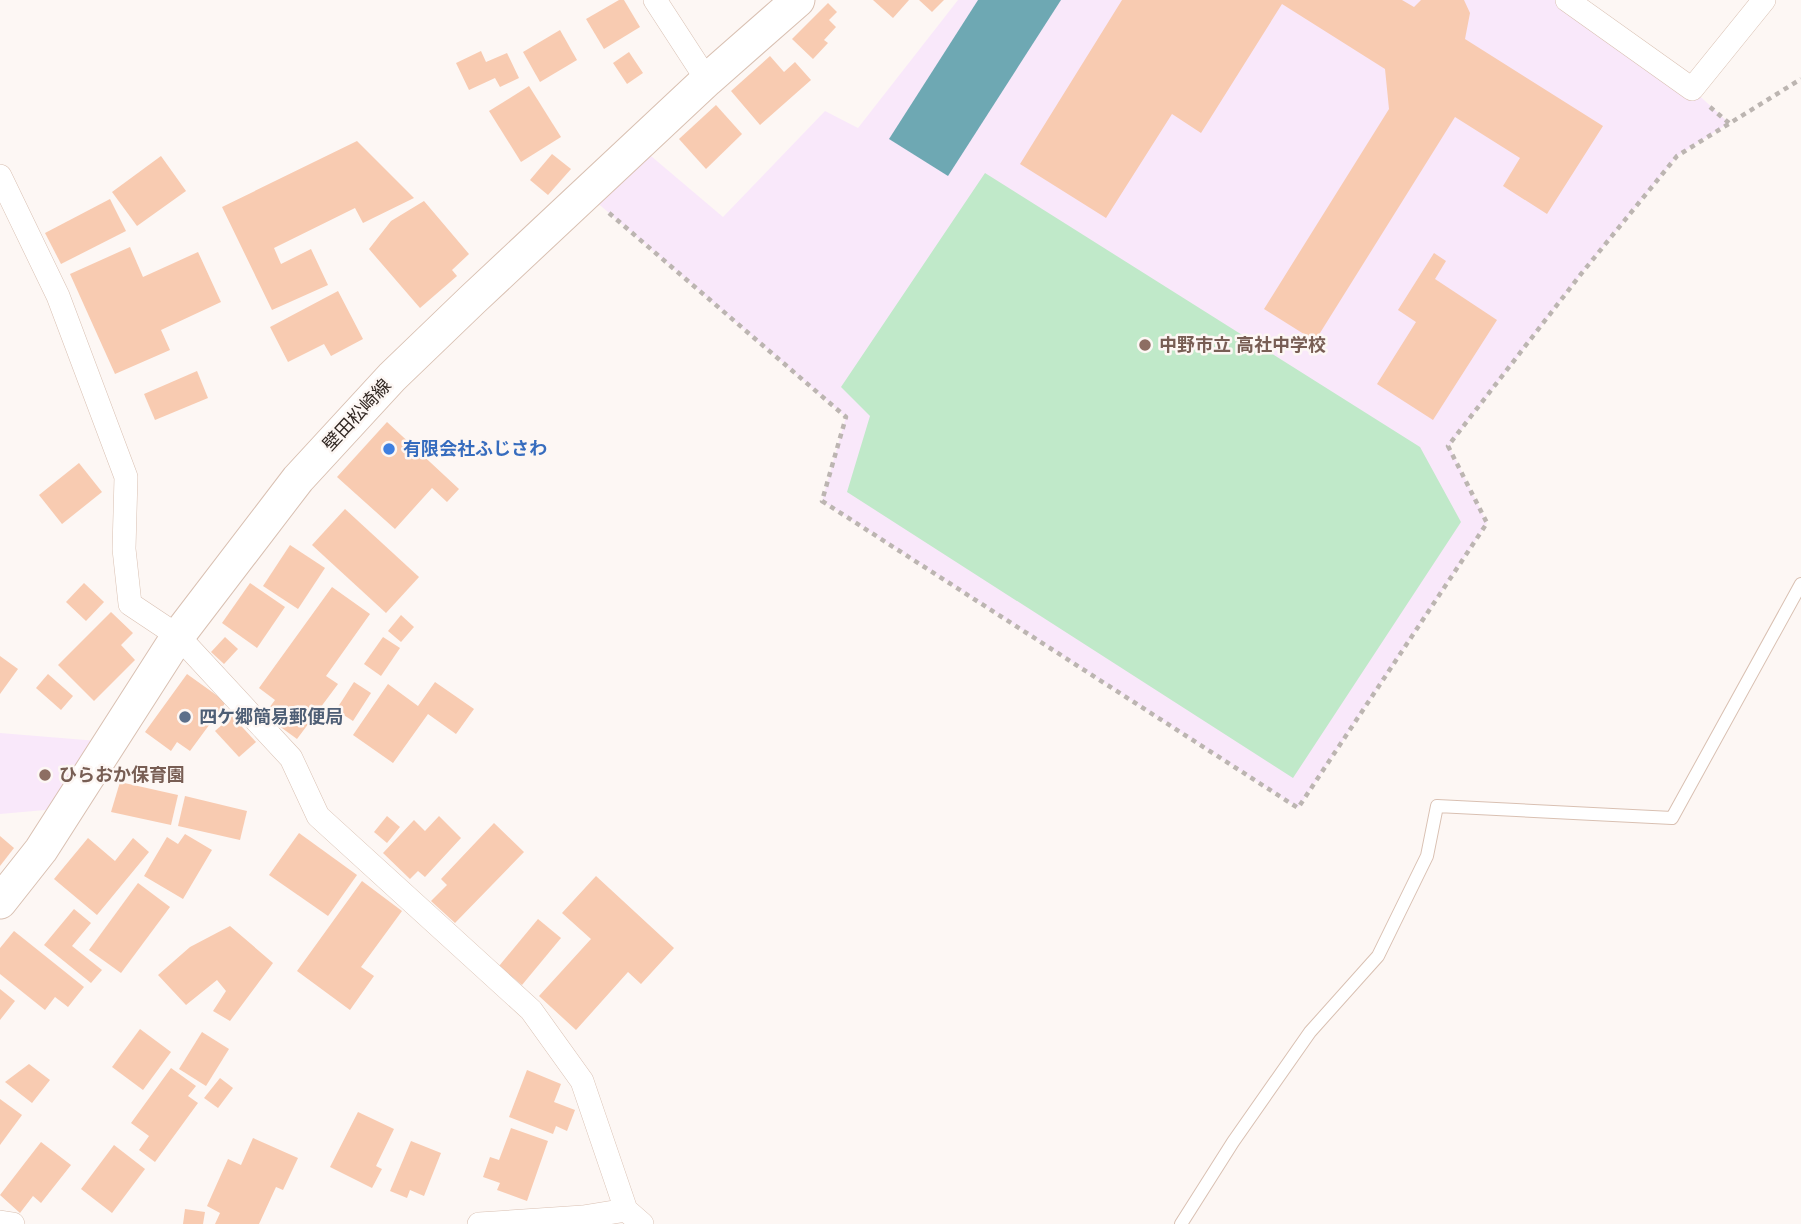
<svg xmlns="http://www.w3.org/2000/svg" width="1801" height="1224" viewBox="0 0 1801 1224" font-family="Mulish,'Noto Sans JP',sans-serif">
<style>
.education{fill:#f9e8fa}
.green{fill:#c0e9c9}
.water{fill:#6ea8b3}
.building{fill:#f8cbb1}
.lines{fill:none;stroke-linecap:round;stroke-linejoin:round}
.service-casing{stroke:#d9c0b2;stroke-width:14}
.minor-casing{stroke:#d9c0b2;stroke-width:24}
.secondary-casing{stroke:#d9c0b2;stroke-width:35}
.path{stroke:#bcb5b1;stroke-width:4.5;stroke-dasharray:5 5;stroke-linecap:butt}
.service{stroke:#fff;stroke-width:12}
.minor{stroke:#fff;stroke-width:23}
.secondary{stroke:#fff;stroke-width:33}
.education-dot{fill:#8d6e63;stroke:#fdf7f4;stroke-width:2.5}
.shop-dot{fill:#3f7fe0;stroke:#fdf7f4;stroke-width:2.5}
.service-dot{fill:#5c6f8a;stroke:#fdf7f4;stroke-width:2.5}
.labels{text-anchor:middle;stroke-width:5;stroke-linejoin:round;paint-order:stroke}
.education-label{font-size:18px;font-weight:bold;fill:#785e54;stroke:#fdf7f4;text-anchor:start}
.street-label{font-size:18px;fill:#302621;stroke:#fdf7f4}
.shop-label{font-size:18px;font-weight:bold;fill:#366cbe;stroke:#fdf7f4;text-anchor:start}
.service-label{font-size:18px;font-weight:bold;fill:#4e5e75;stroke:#fdf7f4;text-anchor:start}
</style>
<rect width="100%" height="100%" fill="#fdf7f4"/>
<g class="education">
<polygon points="958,0 1567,0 1692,89 1729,123 1677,156 1581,274 1449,446 1487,523 1298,808 822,501 846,417 587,194 638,145 723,217 825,111 858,128"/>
<polygon points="0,733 110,742 68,808 0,814"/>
</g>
<polygon class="green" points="985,173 1420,447 1461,522 1293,778 847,492 870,416 841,387"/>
<polygon class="water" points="978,0 1061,0 948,176 889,139"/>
<g class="building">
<polygon points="619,0 624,0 640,27 604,49 586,19"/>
<polygon points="873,0 909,0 893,18"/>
<polygon points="919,0 944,0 932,12"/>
<polygon points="1122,0 1402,0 1414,7 1421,0 1464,0 1470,13 1465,39 1603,126 1547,214 1503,186 1520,158 1455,117 1315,341 1264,309 1389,109 1385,69 1282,4 1201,133 1172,114 1106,218 1020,164"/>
<polygon points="828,3 837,12 829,20 836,27 824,40 828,43 813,59 792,39"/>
<polygon points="560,30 577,60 540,82 523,52"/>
<polygon points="481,51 486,62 507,53 519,78 500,87 495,78 469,90 456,63"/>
<polygon points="629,52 643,73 627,84 613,63"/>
<polygon points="770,56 784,72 795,62 811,80 760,125 731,91"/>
<polygon points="529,86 561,137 521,162 489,111"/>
<polygon points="716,105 742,134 706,169 679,139"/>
<polygon points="357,141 414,198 363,223 355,208 274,248 281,264 311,249 328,285 272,310 222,207"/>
<polygon points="552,154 571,169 548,195 530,180"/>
<polygon points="161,156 186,191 137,226 112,192"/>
<polygon points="110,199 126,231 61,264 45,233"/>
<polygon points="424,201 469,254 452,270 457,276 420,308 369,249 391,221"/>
<polygon points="130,247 143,277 198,252 221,302 161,330 170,350 115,374 70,274"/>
<polygon points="1434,253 1446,261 1435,279 1497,320 1433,420 1377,384 1416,322 1398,310"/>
<polygon points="338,291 363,339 331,356 324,344 288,362 270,327"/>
<polygon points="197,371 208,398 155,420 144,394"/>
<polygon points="387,422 459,489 447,502 432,488 395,529 337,477"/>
<polygon points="79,463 102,492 62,524 39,495"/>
<polygon points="345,509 419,577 386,613 312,545"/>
<polygon points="290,545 325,568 298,609 263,586"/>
<polygon points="84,583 104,602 86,621 66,602"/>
<polygon points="250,583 285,607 257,648 222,623"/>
<polygon points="332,587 370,614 326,676 338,684 297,739 264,715 275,700 259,688"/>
<polygon points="111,612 133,633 121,645 135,660 94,701 58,665"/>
<polygon points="401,615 414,627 401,642 388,631"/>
<polygon points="225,637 238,649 224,664 211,652"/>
<polygon points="383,637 400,648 381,676 364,664"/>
<polygon points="0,656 18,669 0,694"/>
<polygon points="48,674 73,696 61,710 36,688"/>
<polygon points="187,674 226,702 190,751 177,742 171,751 145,732"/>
<polygon points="354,682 371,693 353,721 336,710"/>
<polygon points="435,682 474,709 456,734 428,714 393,763 353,735 388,684 418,706"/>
<polygon points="232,716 256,742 239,757 215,731"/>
<polygon points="120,782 178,795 171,825 111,812"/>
<polygon points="185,796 247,811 240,840 178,826"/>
<polygon points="387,816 400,827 387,843 374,832"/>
<polygon points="439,816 461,838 425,877 418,871 410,879 383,853 414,820 425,831"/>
<polygon points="494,823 524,852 455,923 431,901 447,885 441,879"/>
<polygon points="299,833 357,875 328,916 269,875"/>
<polygon points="185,834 212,850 183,899 144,876 167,837 178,844"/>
<polygon points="0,836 14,848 0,866"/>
<polygon points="88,838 115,861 133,838 149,852 97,915 54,879"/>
<polygon points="596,876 674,948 641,984 628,972 576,1030 539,996 591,939 562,913"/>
<polygon points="362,881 402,911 361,967 374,976 350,1010 297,971"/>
<polygon points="138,883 170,907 121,973 89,950"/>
<polygon points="74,909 91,923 72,946 102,970 91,983 44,945"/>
<polygon points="538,919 561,938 522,985 499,966"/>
<polygon points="230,926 273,963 230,1021 213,1011 226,991 217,980 186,1005 158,975 190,947"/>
<polygon points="14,931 84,987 68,1007 55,997 45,1010 0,974 0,948"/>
<polygon points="0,989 15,1001 0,1020"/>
<polygon points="140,1029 171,1052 143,1090 112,1067"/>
<polygon points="202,1032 229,1049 206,1086 179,1069"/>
<polygon points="29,1064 50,1080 32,1103 5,1082"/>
<polygon points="171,1068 196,1086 188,1096 198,1103 155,1162 139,1150 149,1136 131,1123"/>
<polygon points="527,1070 561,1084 554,1102 575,1110 567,1131 556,1126 553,1134 509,1117"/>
<polygon points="220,1078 233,1088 218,1108 204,1098"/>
<polygon points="0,1099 22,1115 0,1145"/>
<polygon points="358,1112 394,1129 376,1166 382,1169 372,1188 330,1167"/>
<polygon points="511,1128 548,1141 527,1201 497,1190 500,1183 483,1177 490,1157 499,1160"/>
<polygon points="253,1138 298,1158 283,1190 276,1187 259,1224 215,1224 220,1213 207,1206 228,1159 241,1165"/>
<polygon points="411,1141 441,1153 424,1196 410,1190 407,1198 390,1191"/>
<polygon points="41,1142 71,1165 41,1203 33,1196 20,1213 0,1195"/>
<polygon points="114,1145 145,1169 112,1213 81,1189"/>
<polygon points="185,1209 205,1212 203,1224 183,1224"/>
</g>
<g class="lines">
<g class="service-casing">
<polyline id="service" points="1181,1224 1233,1142 1310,1032 1378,956 1427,856 1437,806 1672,818 1801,584"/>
</g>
<g class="minor-casing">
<g id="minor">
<polyline points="655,0 707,80"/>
<polyline points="1567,0 1692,89 1764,0"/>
<polyline points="0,176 58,296 126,477 124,549 130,604 178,636 291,758 318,816 531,1010 582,1081 626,1210 642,1224"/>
<polyline points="0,1222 13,1224"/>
<polyline points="479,1224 583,1217 626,1210"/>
</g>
</g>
<g class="secondary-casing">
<polyline id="secondary" points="0,902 41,850 178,636 298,479 392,377 472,300 707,80 798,0"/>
</g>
<g class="path">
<polyline points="1710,107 1729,123"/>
<polyline points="609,213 846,417 822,501 1298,808 1487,523 1448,446 1581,274 1677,156 1801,79"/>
</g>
<use href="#service" class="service"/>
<use href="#minor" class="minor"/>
<use href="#secondary" class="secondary"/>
</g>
<g class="education-dot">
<circle cx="1145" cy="345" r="7"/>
<circle cx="45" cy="775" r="7"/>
</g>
<circle class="shop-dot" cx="389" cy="449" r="7"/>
<circle class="service-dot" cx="185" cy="717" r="7"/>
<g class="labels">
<g class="education-label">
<text x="1159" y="351">中野市立 高社中学校</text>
<text x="59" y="781">ひらおか保育園</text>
</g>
<g class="street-label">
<text transform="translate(357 415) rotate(-47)" y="6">壁田松崎線</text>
</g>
<g class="shop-label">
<text x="403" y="455">有限会社ふじさわ</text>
</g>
<g class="service-label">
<text x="199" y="723">四ケ郷簡易郵便局</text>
</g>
</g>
</svg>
